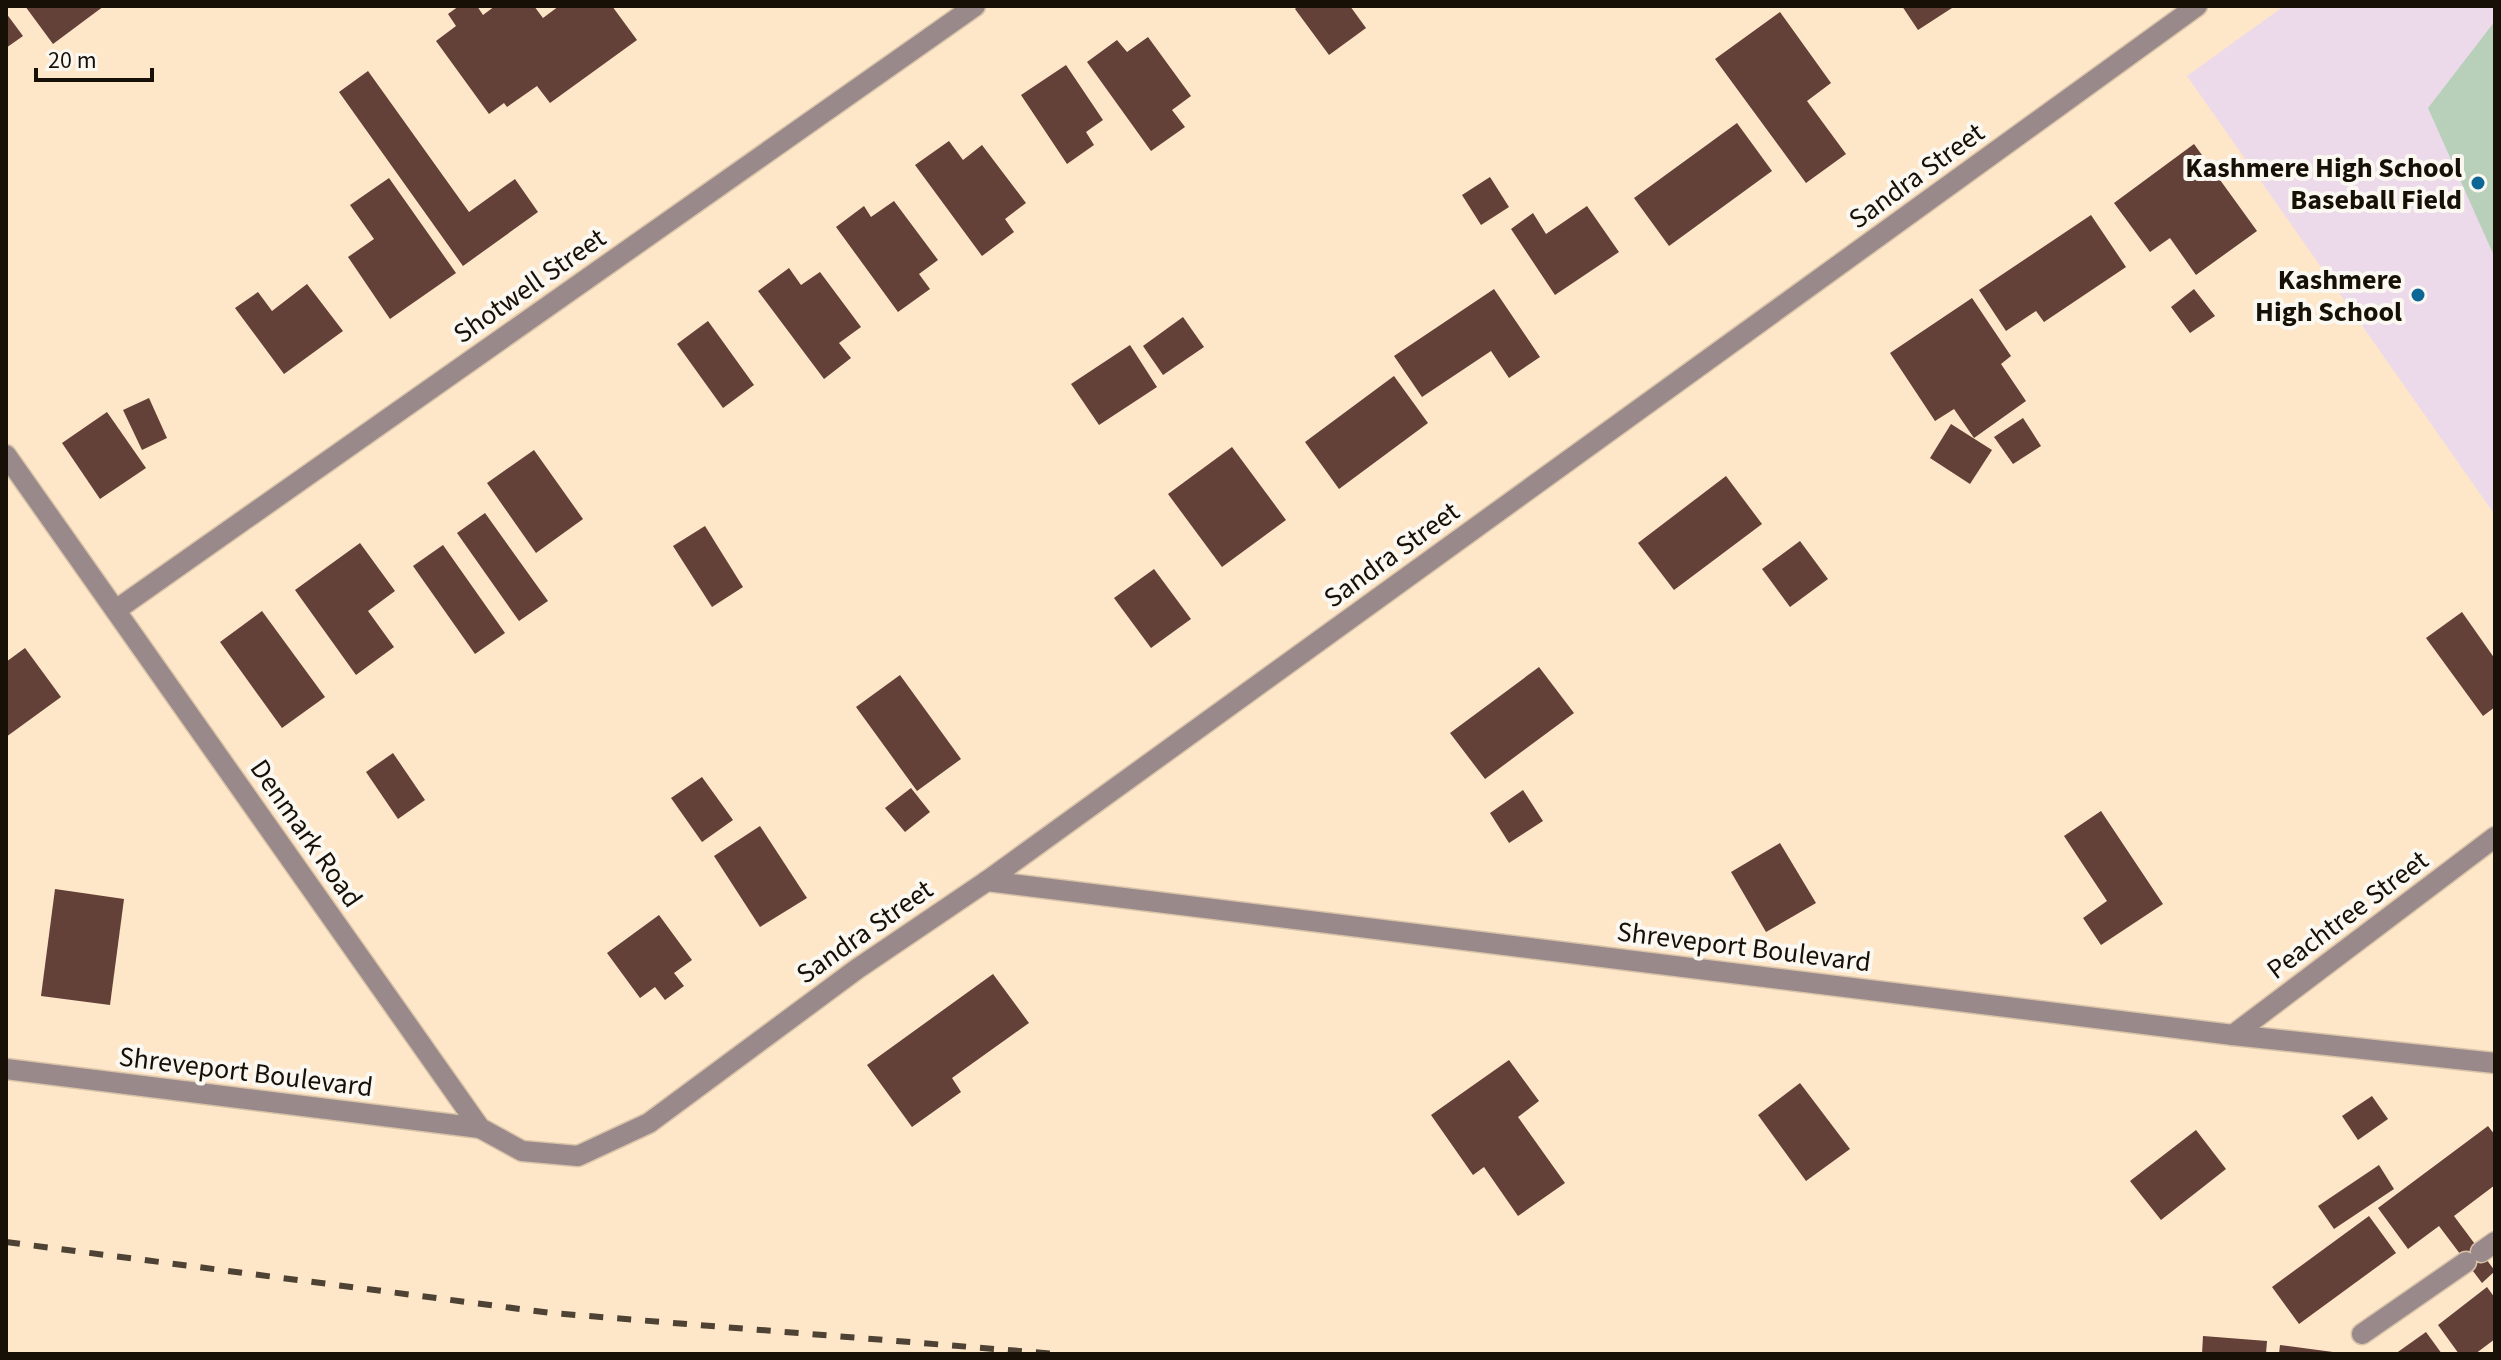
<svg xmlns="http://www.w3.org/2000/svg" width="2501" height="1360" viewBox="0 0 2501 1360" font-family="'Source Sans 3',sans-serif">
<style>
.education{fill:#ecdaeb}
.green{fill:#b8d0ba}
.building{fill:#634038}
.lines{fill:none;stroke-linecap:round;stroke-linejoin:round}
.service-casing{stroke:#d9c4a9;stroke-width:23}
.minor-casing{stroke:#d9c4a9;stroke-width:23}
.service{stroke:#9a898b;stroke-width:20}
.minor{stroke:#9a898b;stroke-width:20}
.rail{stroke:#4d4233;stroke-width:6;stroke-dasharray:14 14;stroke-linecap:butt}
.poi-dot{fill:#0c6797;stroke:#fbf7f1;stroke-width:3}
.labels{text-anchor:middle;stroke-width:8;stroke-linejoin:round;paint-order:stroke}
.poi-label{font-size:28px;font-weight:bold;fill:#171006;stroke:#fbf7f1;text-anchor:end}
.street-label{font-size:28px;fill:#171006;stroke:#fbf7f1}
</style>
<rect width="100%" height="100%" fill="#fee6c8"/>
<polygon class="education" points="2284,6 2495,6 2495,515 2187,76"/>
<polygon class="green" points="2495,21 2495,258 2428,108"/>
<g class="building">
<polygon points="25,6 104,6 53,44"/>
<polygon points="459,6 477,6 483,15 495,6 534,6 543,18 559,6 612,6 637,40 550,103 537,86 507,107 504,103 489,114 436,41 456,26 448,14"/>
<polygon points="1298,6 1350,6 1366,28 1329,55 1295,9"/>
<polygon points="1902,6 1955,6 1918,30"/>
<polygon points="1780,12 1831,83 1807,101 1846,154 1806,183 1715,59"/>
<polygon points="6,13 23,36 6,48"/>
<polygon points="1148,37 1191,96 1172,110 1185,127 1151,151 1087,62 1117,40 1127,52"/>
<polygon points="1066,65 1103,120 1086,132 1094,145 1067,164 1021,95"/>
<polygon points="368,71 469,212 515,179 538,212 463,266 339,92"/>
<polygon points="1737,123 1772,171 1669,246 1634,198"/>
<polygon points="949,141 963,160 982,145 1026,203 1005,219 1014,232 982,256 915,165"/>
<polygon points="2194,144 2257,231 2196,275 2170,238 2150,252 2114,203"/>
<polygon points="1490,177 1509,207 1481,225 1462,195"/>
<polygon points="389,178 456,273 390,319 348,257 374,239 350,205"/>
<polygon points="894,201 938,260 919,274 930,289 898,312 836,227 864,206 871,217"/>
<polygon points="1587,206 1619,252 1555,295 1511,229 1533,213 1546,234"/>
<polygon points="2091,215 2126,267 2044,322 2036,311 2006,331 1979,290"/>
<polygon points="789,268 801,285 820,272 861,327 839,343 851,358 824,379 758,291"/>
<polygon points="307,284 343,331 284,374 235,308 258,292 272,311"/>
<polygon points="1494,289 1540,357 1509,378 1491,351 1422,397 1394,356"/>
<polygon points="2194,289 2215,316 2190,333 2171,307"/>
<polygon points="1972,298 2011,356 2001,364 2026,401 1974,438 1954,409 1935,421 1890,353"/>
<polygon points="1183,317 1204,347 1163,375 1143,346"/>
<polygon points="708,321 754,385 723,408 677,344"/>
<polygon points="1130,345 1157,387 1099,425 1071,384"/>
<polygon points="1394,376 1428,423 1339,489 1305,442"/>
<polygon points="149,398 167,438 142,450 123,410"/>
<polygon points="107,412 146,468 100,499 62,443"/>
<polygon points="2023,418 2041,446 2013,464 1994,437"/>
<polygon points="1951,424 1992,450 1970,484 1930,458"/>
<polygon points="1232,447 1286,520 1222,567 1168,494"/>
<polygon points="534,450 583,519 536,553 487,483"/>
<polygon points="1726,476 1762,524 1674,590 1638,543"/>
<polygon points="485,513 548,601 519,621 457,533"/>
<polygon points="705,526 743,587 712,607 673,546"/>
<polygon points="1800,541 1828,579 1790,607 1762,569"/>
<polygon points="360,543 395,591 368,611 394,647 356,675 295,590"/>
<polygon points="443,545 505,633 475,654 413,566"/>
<polygon points="1154,569 1191,619 1151,648 1114,598"/>
<polygon points="262,611 325,697 282,728 220,642"/>
<polygon points="2462,612 2495,659 2495,707 2483,716 2426,638"/>
<polygon points="25,648 61,697 6,737 6,662"/>
<polygon points="1539,667 1574,713 1485,779 1450,733"/>
<polygon points="900,675 961,759 917,791 856,707"/>
<polygon points="393,753 425,800 398,819 366,772"/>
<polygon points="702,777 733,820 702,842 671,798"/>
<polygon points="911,788 930,812 905,832 885,808"/>
<polygon points="1523,790 1543,821 1509,843 1490,813"/>
<polygon points="2101,811 2163,904 2101,945 2083,918 2107,901 2064,836"/>
<polygon points="760,826 807,898 760,927 714,856"/>
<polygon points="1780,843 1816,903 1766,932 1731,872"/>
<polygon points="55,889 124,899 110,1005 41,996"/>
<polygon points="659,915 692,960 674,973 684,986 665,1000 655,987 640,998 607,953"/>
<polygon points="993,974 1029,1023 952,1078 961,1092 912,1127 867,1065"/>
<polygon points="1509,1060 1539,1101 1518,1117 1565,1183 1518,1216 1484,1167 1473,1175 1431,1115"/>
<polygon points="1800,1083 1850,1149 1806,1181 1758,1115"/>
<polygon points="2372,1096 2388,1119 2358,1140 2342,1116"/>
<polygon points="2488,1126 2495,1135 2495,1185 2454,1216 2495,1271 2482,1283 2439,1226 2408,1249 2378,1208"/>
<polygon points="2196,1130 2226,1169 2161,1220 2130,1181"/>
<polygon points="2379,1165 2394,1189 2334,1229 2318,1206"/>
<polygon points="2369,1216 2396,1253 2299,1324 2272,1287"/>
<polygon points="2487,1287 2495,1298 2495,1339 2475,1354 2459,1354 2438,1325"/>
<polygon points="2426,1332 2442,1354 2395,1354"/>
<polygon points="2203,1336 2267,1341 2266,1354 2202,1354"/>
<polygon points="2280,1345 2333,1352 2332,1354 2279,1354"/>
</g>
<g class="lines">
<g class="service-casing">
<g id="service">
<polyline points="2481,1252 2495,1242"/>
<polyline points="2362,1334 2466,1262"/>
</g>
</g>
<g class="minor-casing">
<g id="minor">
<polyline points="6,455 480,1128 522,1151 578,1156 649,1123 857,969 987,881 2197,6"/>
<polyline points="116,610 975,6"/>
<polyline points="987,881 2233,1035 2495,1063"/>
<polyline points="2233,1035 2495,837"/>
<polyline points="6,1069 480,1128"/>
</g>
</g>
<use href="#service" class="service"/>
<use href="#minor" class="minor"/>
<polyline class="rail" points="6,1242 551,1313 1057,1354"/>
</g>
<g class="poi-dot">
<circle cx="2478" cy="183" r="8"/>
<circle cx="2418" cy="295" r="8"/>
</g>
<g class="labels">
<g class="poi-label">
<text x="2462" y="177">Kashmere High School<tspan x="2462" dy="32">Baseball Field</tspan></text>
<text x="2402" y="289">Kashmere<tspan x="2402" dy="32">High School</tspan></text>
</g>
<g class="street-label">
<text transform="translate(1916 175) rotate(-36)" y="10">Sandra Street</text>
<text transform="translate(529 285) rotate(-35)" y="10">Shotwell Street</text>
<text transform="translate(1391 554) rotate(-36)" y="10">Sandra Street</text>
<text transform="translate(307 833) rotate(55)" y="10">Denmark Road</text>
<text transform="translate(2347 914) rotate(-37)" y="10">Peachtree Street</text>
<text transform="translate(864 931) rotate(-35)" y="10">Sandra Street</text>
<text transform="translate(1744 946) rotate(7)" y="10">Shreveport Boulevard</text>
<text transform="translate(246 1071) rotate(7)" y="10">Shreveport Boulevard</text>
</g>
</g>
<rect width="2501" height="1360" fill="none" stroke="#171006" stroke-width="16"/>
<path d="M36 68v12h116v-12" fill="none" stroke="#171006" stroke-width="4"/>
<text x="48" y="68" font-size="24" fill="#171006" stroke="#fbf7f1" stroke-width="6" paint-order="stroke">20 m</text>
</svg>
